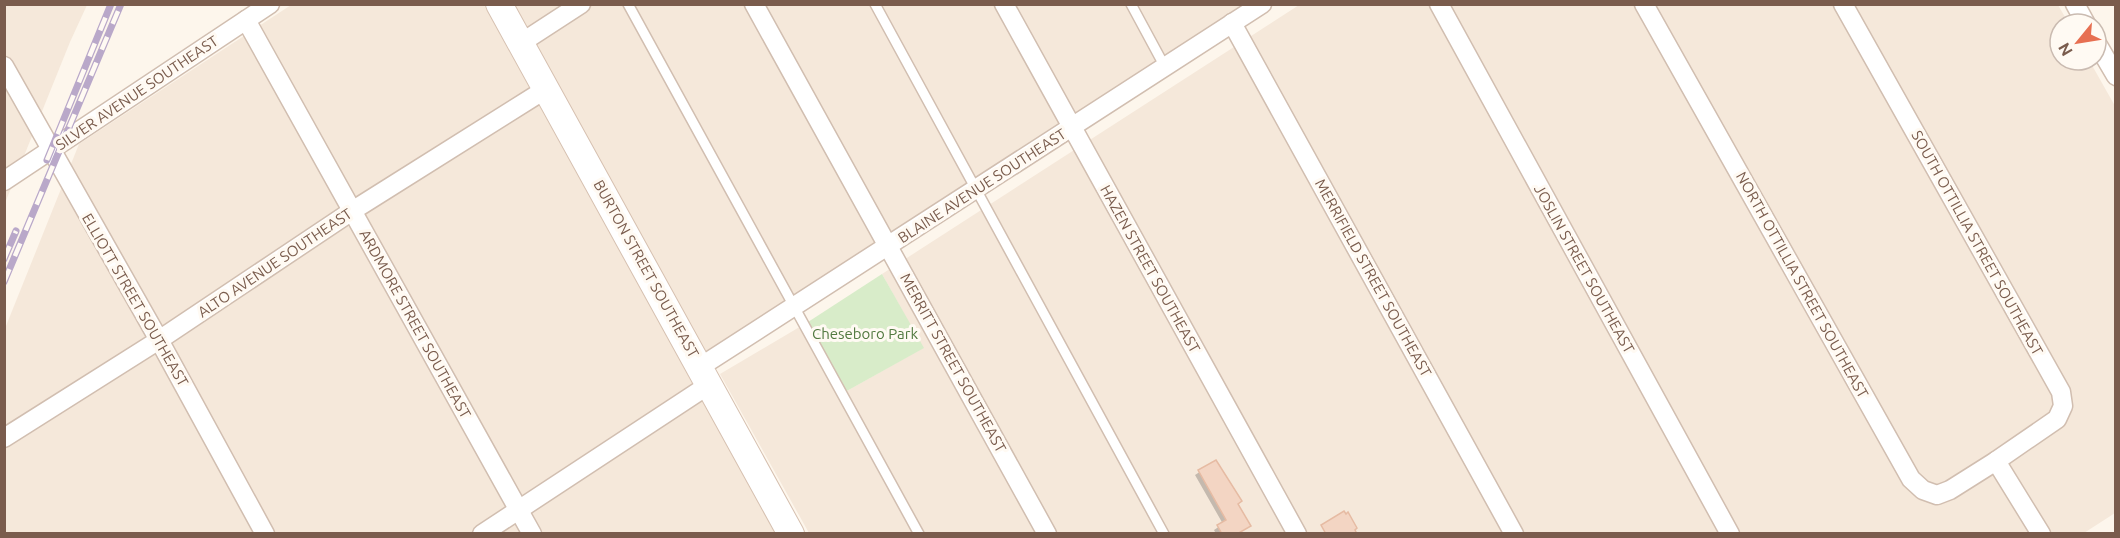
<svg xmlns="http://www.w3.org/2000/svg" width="2120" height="538" viewBox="0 0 2120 538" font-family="Ubuntu,sans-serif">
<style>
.residential{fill:#f5e8da}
.green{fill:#d8ecc9}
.shadow{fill:#0003}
.building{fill:#f3d5c3;stroke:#e6bba3;stroke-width:1.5}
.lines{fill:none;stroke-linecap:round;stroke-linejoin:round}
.service-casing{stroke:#d1beb0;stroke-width:12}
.minor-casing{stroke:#d1beb0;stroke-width:21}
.secondary-casing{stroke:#d6c0b0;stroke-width:28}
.service{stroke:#fff;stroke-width:9}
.minor{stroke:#fff;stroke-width:18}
.secondary{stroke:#fff;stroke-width:26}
.rail-casing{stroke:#b9a8c9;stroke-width:7}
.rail{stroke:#fffaf3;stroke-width:4.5;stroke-dasharray:14;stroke-linecap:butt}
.labels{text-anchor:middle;stroke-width:6;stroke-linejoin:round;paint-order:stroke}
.street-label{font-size:15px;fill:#7a5c4d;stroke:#fffaf3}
.park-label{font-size:15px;fill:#537a41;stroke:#fffaf3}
</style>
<rect width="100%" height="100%" fill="#fdf6ec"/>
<g class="residential">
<polygon points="5,5 87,5 70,42 5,203"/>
<polygon points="291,5 484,5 775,533 5,533 4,331 79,144"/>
<polygon points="512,5 1255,5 706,354"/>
<polygon points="1299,5 2058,5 2069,24 2060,24 2060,60 2089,60 2115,106 2115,513 2084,533 809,533 720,374 808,322 845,392 923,348 882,274"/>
</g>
<polygon class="green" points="882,274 924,348 845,392 808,322"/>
<polygon class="shadow" points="1215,462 1237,504 1237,534 1216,534 1214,530 1223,524 1195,475"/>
<g class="building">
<polygon points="1216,460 1242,501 1238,504 1251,526 1237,534 1222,534 1217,525 1226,520 1198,470"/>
<polygon points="1344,511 1346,514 1348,512 1357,528 1355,530 1357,534 1326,534 1321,525"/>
</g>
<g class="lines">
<g class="service-casing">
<g id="service">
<polyline points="628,4 919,534"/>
<polyline points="875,4 1164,534"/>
<polyline points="1131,4 1165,67"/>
</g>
</g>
<g class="minor-casing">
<g id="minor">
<polyline points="754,4 1047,534"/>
<polyline points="1004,4 1297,534"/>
<polyline points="1439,4 1730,534"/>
<polyline points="1644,4 1911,479 1923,490 1937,495 1950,490 1996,461 2057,419 2063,406 2061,392 1843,4"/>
<polyline points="2075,4 2086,24"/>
<polyline points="246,20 532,534"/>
<polyline points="1232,23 1514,534"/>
<polyline points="2096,42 2116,76"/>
<polyline points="521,43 581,4"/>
<polyline points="4,66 159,340 265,534"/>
<polyline points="4,181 270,4"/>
<polyline points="700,367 1262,4"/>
<polyline points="4,438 159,340 352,211 546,89"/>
<polyline points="1996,461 2041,534"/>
<polyline points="482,534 710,384"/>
</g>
</g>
<g class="secondary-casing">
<polyline id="secondary" points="499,4 791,534"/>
</g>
<use href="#service" class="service"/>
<use href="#minor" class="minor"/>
<use href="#secondary" class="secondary"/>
<g class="rail-casing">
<g id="rail">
<polyline points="47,160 111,4"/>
<polyline points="4,259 16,231"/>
<polyline points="4,282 121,4"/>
</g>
</g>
<use href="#rail" class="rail"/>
</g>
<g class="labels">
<g class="street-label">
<text transform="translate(137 93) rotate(-34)" y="5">SILVER AVENUE SOUTHEAST</text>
<text transform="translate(982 186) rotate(-33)" y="5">BLAINE AVENUE SOUTHEAST</text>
<text transform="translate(1977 243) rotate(61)" y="5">SOUTH OTTILLIA STREET SOUTHEAST</text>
<text transform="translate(275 263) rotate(-34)" y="5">ALTO AVENUE SOUTHEAST</text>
<text transform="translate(646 269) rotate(61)" y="5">BURTON STREET SOUTHEAST</text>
<text transform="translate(1150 269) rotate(61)" y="5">HAZEN STREET SOUTHEAST</text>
<text transform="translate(1584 269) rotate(61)" y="5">JOSLIN STREET SOUTHEAST</text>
<text transform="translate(1373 278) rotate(61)" y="5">MERRIFIELD STREET SOUTHEAST</text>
<text transform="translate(1802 285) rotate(61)" y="5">NORTH OTTILLIA STREET SOUTHEAST</text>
<text transform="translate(135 300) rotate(60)" y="5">ELLIOTT STREET SOUTHEAST</text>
<text transform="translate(415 324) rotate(61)" y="5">ARDMORE STREET SOUTHEAST</text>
<text transform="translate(953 363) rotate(61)" y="5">MERRITT STREET SOUTHEAST</text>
</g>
<g class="park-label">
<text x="865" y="339">Cheseboro Park</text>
</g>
</g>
<rect width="2120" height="538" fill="none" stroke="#7a5c4d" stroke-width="12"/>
<g transform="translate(2078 42) rotate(240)"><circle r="28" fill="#fffaf3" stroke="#cabbb1" stroke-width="1.5"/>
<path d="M0-4.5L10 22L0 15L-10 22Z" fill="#e76f51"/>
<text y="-9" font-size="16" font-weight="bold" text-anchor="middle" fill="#7a5c4d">N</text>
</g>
</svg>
